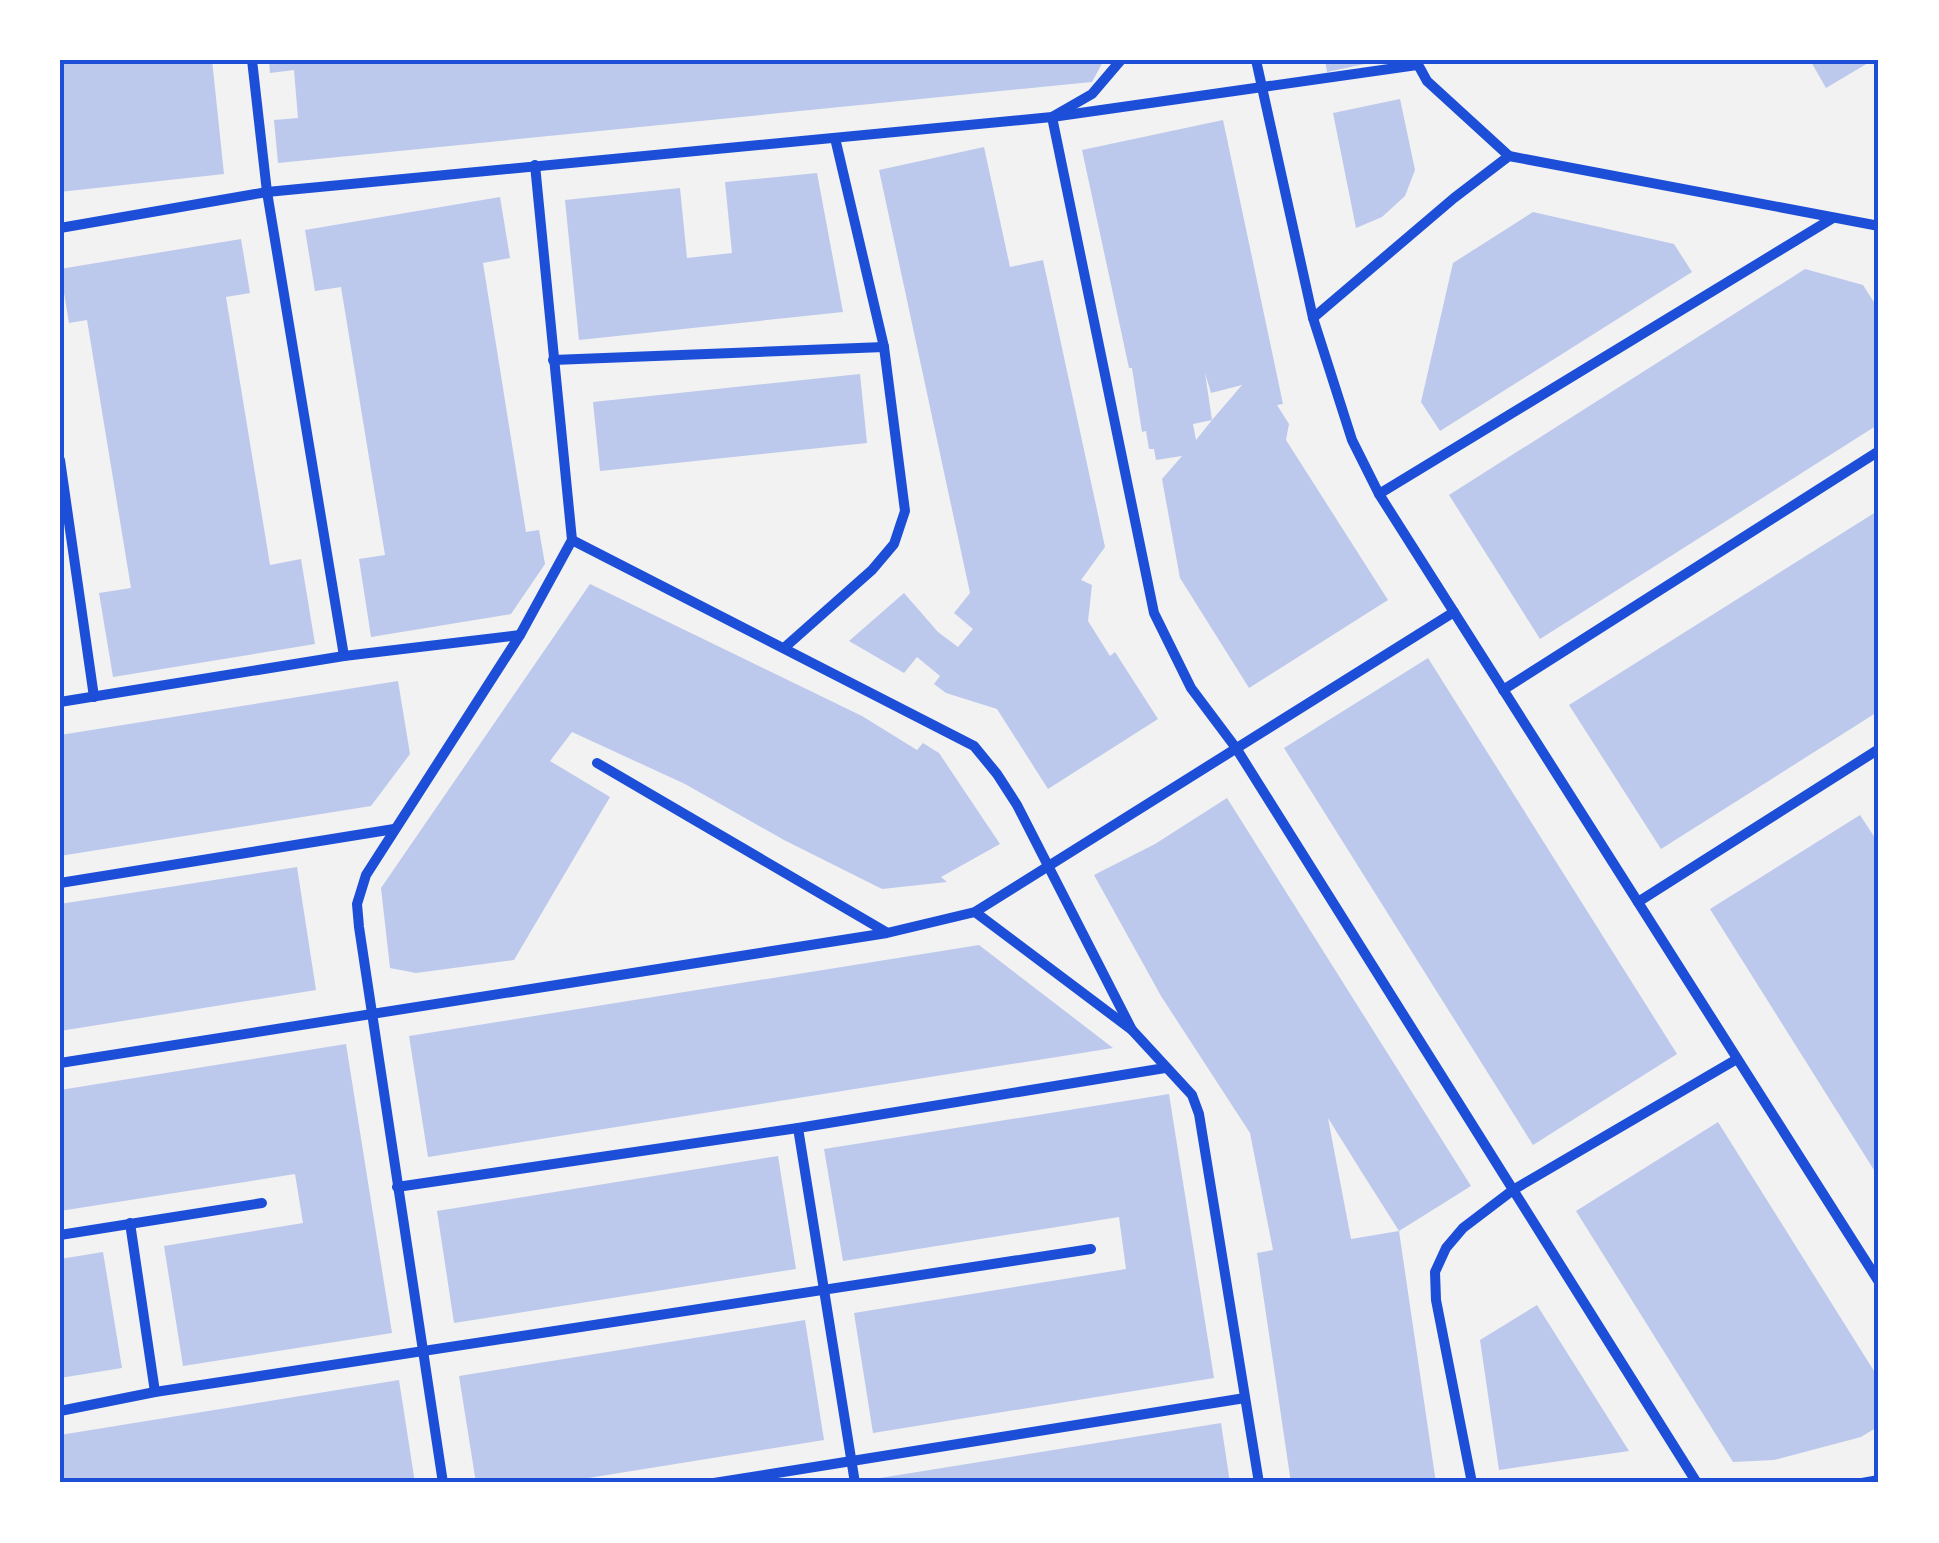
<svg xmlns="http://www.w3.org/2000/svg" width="1939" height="1543" viewBox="0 0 1939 1543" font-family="'Titillium Web',sans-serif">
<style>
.building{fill:#bdc9ec;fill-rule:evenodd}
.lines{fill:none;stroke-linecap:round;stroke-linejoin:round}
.minor{stroke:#1d4ed8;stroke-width:10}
.neatline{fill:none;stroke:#1d4ed8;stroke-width:4}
</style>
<rect width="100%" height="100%" fill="#f2f2f2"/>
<g class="building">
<polygon points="60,60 212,60 224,174 60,192"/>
<polygon points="269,60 1104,60 1092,82 278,163 274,120 298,118 294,70 270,73"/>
<polygon points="1325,60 1374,60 1374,62 1327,72"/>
<polygon points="1810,60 1873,60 1826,88"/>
<polygon points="1400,99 1415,170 1405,196 1382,217 1356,228 1333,113"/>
<path d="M1223 120 1283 404 1277 405 1289 424 1286 440 1388 600 1249 688 1180 578 1162 479 1182 456 1156 460 1154 449H1149L1146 431 1142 432 1132 368H1129L1082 150ZM1205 373 1211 393 1242 385 1212 420ZM1212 420 1196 440 1193 424Z"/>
<polygon points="984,147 1010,267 1043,260 1105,547 1081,580 1092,585 1088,621 1110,656 1115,652 1158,719 1048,789 997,709 946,693 934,684 940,676 917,657 904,673 849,641 904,593 938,632 958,647 973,629 954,613 970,593 879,170"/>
<polygon points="817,173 843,312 579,340 565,200 680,188 687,258 732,253 725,182"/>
<polygon points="500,197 510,258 483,263 526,532 539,530 545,564 511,614 371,637 359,559 385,555 341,287 315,291 305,230"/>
<polygon points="1533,212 1674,244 1692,272 1440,431 1421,402 1453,263"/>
<polygon points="241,239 250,293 226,297 270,565 301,559 315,644 113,677 99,593 131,588 87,320 69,323 60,269"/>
<polygon points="1805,269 1863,285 1879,310 1879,424 1540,639 1449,495"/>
<polygon points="860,374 867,443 600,471 593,402"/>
<polygon points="1879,510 1879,711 1661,849 1569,705"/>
<polygon points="590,584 862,716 917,750 923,743 939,753 1000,844 941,877 947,882 882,889 784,840 685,784 572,732 550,761 610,797 514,960 416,973 390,968 381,888"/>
<polygon points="1428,658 1677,1054 1533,1145 1284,748"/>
<polygon points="398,681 410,754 371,806 60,856 60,735"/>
<path d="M1227 798 1471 1186 1399 1231 1436 1483H1291L1257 1253 1273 1250 1250 1133 1161 996 1094 875 1155 844ZM1328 1118 1361 1171 1399 1231 1351 1239Z"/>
<polygon points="1860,815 1879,844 1879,1178 1710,909"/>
<polygon points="297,867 316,990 60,1031 60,904"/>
<polygon points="979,945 1113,1048 428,1157 409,1036"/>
<polygon points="346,1044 392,1333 183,1366 164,1246 303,1223 295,1174 60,1211 60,1090"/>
<polygon points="1169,1094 1214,1378 873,1433 854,1313 1126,1269 1119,1217 843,1261 824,1149"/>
<polygon points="1718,1122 1879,1379 1879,1426 1861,1437 1774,1460 1733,1462 1576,1211"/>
<polygon points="778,1156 796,1269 454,1323 437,1211"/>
<polygon points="103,1252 122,1368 60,1378 60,1259"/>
<polygon points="1537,1305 1629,1451 1499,1470 1480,1340"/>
<polygon points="805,1320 824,1440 557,1483 476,1483 459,1376"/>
<polygon points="399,1380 415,1483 63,1483 60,1435"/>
<polygon points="1221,1423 1230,1483 881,1483 880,1478"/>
</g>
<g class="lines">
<g class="minor">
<polyline points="252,60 267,192 344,656"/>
<polyline points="1121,60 1092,94 1052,117 1154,613 1191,688 1236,748 1697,1483"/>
<polyline points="1256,60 1313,318 1352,440 1379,494 1879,1282"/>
<polyline points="1416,61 1427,81 1509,156"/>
<polyline points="60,228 267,192 1052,117 1417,65"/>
<polyline points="1313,318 1454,198 1509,156 1879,226"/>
<polyline points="553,360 884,347"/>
<polyline points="60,460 94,697"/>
<polyline points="1379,494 1833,218"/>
<polyline points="572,540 974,746 997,774 1017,805 1132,1030"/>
<polyline points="784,648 872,570 894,544 905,511 884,347 835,138"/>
<polyline points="1503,690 1879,451"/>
<polyline points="60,702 344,656 520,635"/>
<polyline points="597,763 886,932"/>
<polyline points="60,883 394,829"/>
<polyline points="1638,902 1879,749"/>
<polyline points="975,912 1132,1030 1192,1095 1199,1114 1259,1483"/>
<polyline points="60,1063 887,933 975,912 1454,612"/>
<polyline points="798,1128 855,1483"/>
<polyline points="397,1187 798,1128 1165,1068"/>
<polyline points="130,1223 155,1392"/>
<polyline points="60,1235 262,1203"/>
<polyline points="60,1411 155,1392 1091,1249"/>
<polyline points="443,1483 359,927 357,904 366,875 520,635 572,540 535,165"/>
<polyline points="714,1483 1245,1398"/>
<polyline points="1472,1483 1436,1300 1435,1272 1446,1248 1463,1228 1513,1190 1737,1059"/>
<polyline points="1862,1483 1879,1480"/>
</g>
</g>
<rect width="1939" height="1543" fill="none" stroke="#ffffff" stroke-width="125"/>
<rect x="62" y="62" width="1814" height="1418" class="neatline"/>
</svg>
